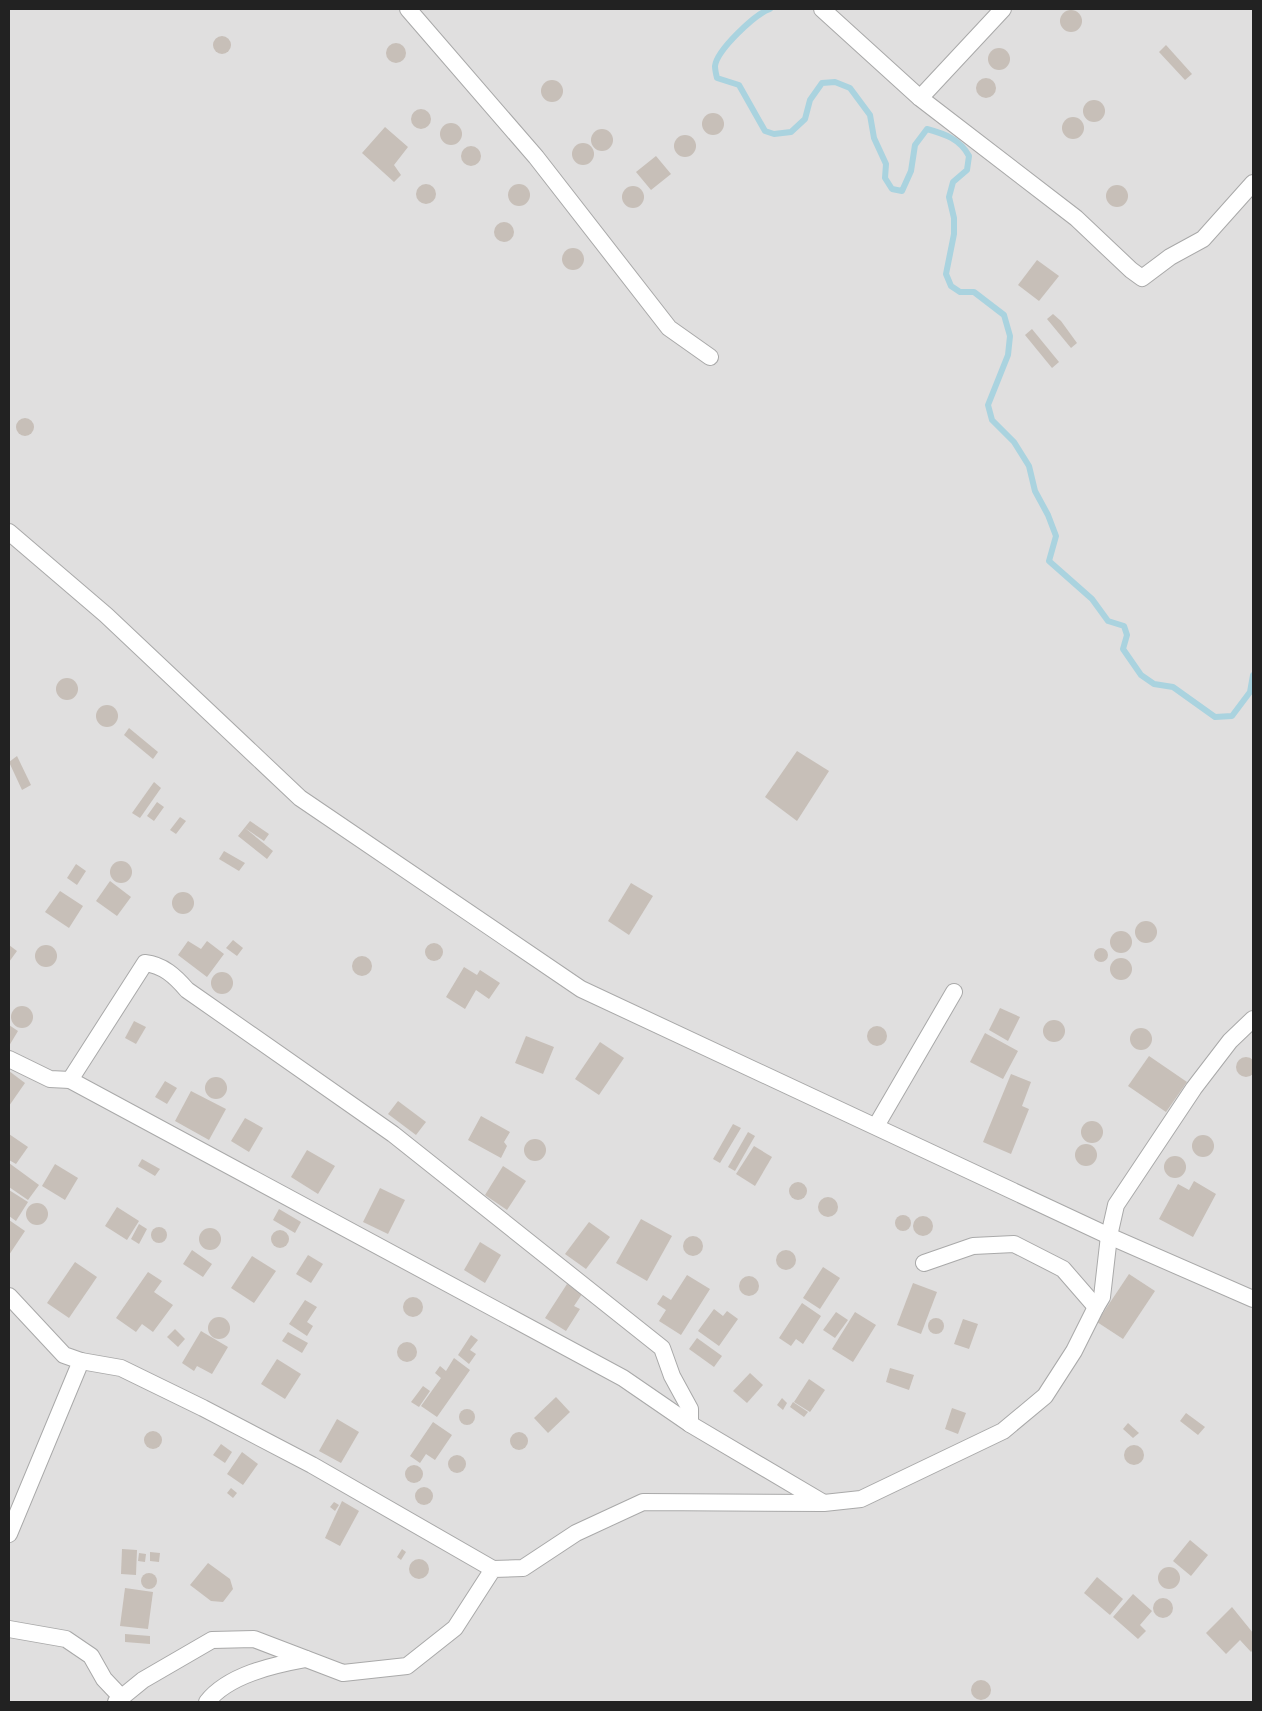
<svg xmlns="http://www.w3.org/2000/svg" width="1262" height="1711" viewBox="0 0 1262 1711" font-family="Inter,sans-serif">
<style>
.residential{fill:#e0dfdf}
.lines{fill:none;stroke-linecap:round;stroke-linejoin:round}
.stream{stroke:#aad3df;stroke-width:6}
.building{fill:#c7bfb8}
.street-casing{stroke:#a9a9a9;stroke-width:18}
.street{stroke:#fff;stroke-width:16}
</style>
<rect width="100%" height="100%" fill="#f2efe9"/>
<rect class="residential" x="9" y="9" width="1244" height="1693"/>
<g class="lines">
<path class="stream" d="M770 9C755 14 717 50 715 66 715 69 716 74 717 78L739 85 765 131 774 134 791 132 805 119 810 100 822 83 835 82 850 88 870 115 874 138 886 164 885 178 892 189 902 191 911 171 915 145 927 129C945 134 960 139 969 156L967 170 953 182 949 197 954 218V234L946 274 951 286 960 292H974L1004 315 1010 336 1008 355 988 405 992 420 1014 442 1029 466 1035 491 1048 515 1056 536 1049 561 1092 599 1108 621 1124 626 1127 635 1123 649 1141 675 1154 684 1173 687 1215 717 1232 716 1250 692 1253 675"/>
</g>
<g class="building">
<circle cx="1071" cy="21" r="11"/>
<circle cx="222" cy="45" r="9"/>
<circle cx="396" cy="53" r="10"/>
<polygon points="1166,45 1192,74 1185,80 1159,52"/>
<circle cx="999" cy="59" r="11"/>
<circle cx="986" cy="88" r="10"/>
<circle cx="552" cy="91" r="11"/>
<circle cx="1094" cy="111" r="11"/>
<circle cx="421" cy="119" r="10"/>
<circle cx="713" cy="124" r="11"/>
<circle cx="1073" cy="128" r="11"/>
<circle cx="451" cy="134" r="11"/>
<polygon points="385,127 408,147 394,165 401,175 394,182 362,153"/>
<circle cx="602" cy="140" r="11"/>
<circle cx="685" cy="146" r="11"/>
<circle cx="583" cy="154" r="11"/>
<circle cx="471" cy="156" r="10"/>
<polygon points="656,156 671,174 651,190 636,172"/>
<circle cx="426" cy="194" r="10"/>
<circle cx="519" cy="195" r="11"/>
<circle cx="1117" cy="196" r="11"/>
<circle cx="633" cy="197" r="11"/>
<circle cx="504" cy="232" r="10"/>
<circle cx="573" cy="259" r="11"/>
<polygon points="1037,260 1059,276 1039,301 1018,285"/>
<polygon points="1053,314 1061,321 1077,343 1071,348 1047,319"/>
<polygon points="1032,329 1059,362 1052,368 1025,335"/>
<circle cx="25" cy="427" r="9"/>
<circle cx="67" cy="689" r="11"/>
<circle cx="107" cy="716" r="11"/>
<polygon points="129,728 158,752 153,759 124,735"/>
<polygon points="797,751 829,771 797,821 765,797"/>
<polygon points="17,756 31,785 22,790 9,762"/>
<polygon points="154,782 161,788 140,818 132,813"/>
<polygon points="157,802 164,807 154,821 147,816"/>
<polygon points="180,817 186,821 176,834 170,830"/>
<polygon points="250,821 269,834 264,841 245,828 273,851 267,859 238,836"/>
<polygon points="224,851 245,863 239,871 219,859"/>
<circle cx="121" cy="872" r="11"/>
<polygon points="76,864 86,871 77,885 67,878"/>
<polygon points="110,881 131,897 117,916 96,901"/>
<polygon points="631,883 653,896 629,935 608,921"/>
<polygon points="60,891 83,906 69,928 45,912"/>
<circle cx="183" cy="903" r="11"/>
<circle cx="1146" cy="932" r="11"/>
<circle cx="1121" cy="942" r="11"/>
<polygon points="233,940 243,948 237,956 226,948"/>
<polygon points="188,941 201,949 207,941 224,954 207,977 178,955"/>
<circle cx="434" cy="952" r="9"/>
<polygon points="9,945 17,951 9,962"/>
<circle cx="46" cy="956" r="11"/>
<circle cx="1101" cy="955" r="7"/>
<circle cx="362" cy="966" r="10"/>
<circle cx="1121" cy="969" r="11"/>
<polygon points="464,967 477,975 480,970 500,983 489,999 476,990 465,1009 446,997"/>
<circle cx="222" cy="983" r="11"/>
<circle cx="22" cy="1017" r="11"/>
<polygon points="1000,1008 1020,1017 1008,1041 989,1030"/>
<circle cx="1054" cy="1031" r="11"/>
<polygon points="134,1021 146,1027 136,1044 125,1038"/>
<polygon points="9,1025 18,1031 9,1046"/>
<circle cx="877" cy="1036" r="10"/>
<circle cx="1141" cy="1039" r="11"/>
<polygon points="985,1033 1018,1051 1003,1079 970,1062"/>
<polygon points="526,1036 554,1047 543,1074 515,1063"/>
<polygon points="600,1042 624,1058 599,1095 575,1079"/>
<polygon points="1149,1056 1187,1082 1166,1112 1128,1086"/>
<circle cx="1246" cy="1067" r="10"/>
<polygon points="9,1071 25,1083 9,1106"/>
<polygon points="1011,1074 1031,1082 1022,1106 1029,1109 1011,1154 983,1142"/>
<circle cx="216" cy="1088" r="11"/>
<polygon points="165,1081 177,1088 167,1104 155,1097"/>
<polygon points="191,1091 226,1109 209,1140 175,1121"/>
<polygon points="398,1101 426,1122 416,1135 388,1114"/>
<polygon points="481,1116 510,1132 504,1142 507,1146 501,1158 468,1140"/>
<polygon points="245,1118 263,1128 249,1152 231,1141"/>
<circle cx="1092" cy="1132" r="11"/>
<polygon points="733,1124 741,1128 720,1163 713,1159"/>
<polygon points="748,1132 755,1136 735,1171 728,1167"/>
<polygon points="9,1134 28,1147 16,1164 9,1160"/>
<circle cx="1203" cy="1146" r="11"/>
<circle cx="535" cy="1150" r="11"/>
<circle cx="1086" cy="1155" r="11"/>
<polygon points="754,1146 772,1157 755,1186 736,1174"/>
<polygon points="307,1150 335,1166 318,1194 291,1177"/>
<circle cx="1175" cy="1167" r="11"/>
<polygon points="142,1159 160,1169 155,1176 138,1166"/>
<polygon points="9,1163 39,1185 28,1200 9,1187"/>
<polygon points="55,1164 78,1178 65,1200 42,1186"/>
<polygon points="503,1166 526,1181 507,1210 485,1195"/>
<polygon points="1194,1181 1216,1194 1193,1237 1159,1219 1178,1184 1189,1190"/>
<circle cx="798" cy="1191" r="9"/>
<polygon points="380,1188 405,1200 388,1234 363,1222"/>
<polygon points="9,1190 28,1202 16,1221 9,1216"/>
<circle cx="828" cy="1207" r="10"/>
<circle cx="37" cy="1214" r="11"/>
<polygon points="117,1207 139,1221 127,1240 105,1226"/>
<polygon points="279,1209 301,1222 295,1233 273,1220"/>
<circle cx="903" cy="1223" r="8"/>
<circle cx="923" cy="1226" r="10"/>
<polygon points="641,1219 672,1236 647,1281 616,1263"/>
<polygon points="9,1220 25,1231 9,1255"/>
<polygon points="589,1222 610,1237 586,1269 565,1254"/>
<polygon points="139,1224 147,1229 139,1244 131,1239"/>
<circle cx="159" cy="1235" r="8"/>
<circle cx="210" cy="1239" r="11"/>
<circle cx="280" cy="1239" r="9"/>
<circle cx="693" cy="1246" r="10"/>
<polygon points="480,1242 501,1255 485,1283 464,1270"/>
<circle cx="786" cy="1260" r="10"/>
<polygon points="192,1250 212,1264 203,1277 183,1264"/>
<polygon points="308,1255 323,1264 311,1283 296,1274"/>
<polygon points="252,1256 276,1271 254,1303 231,1288"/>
<polygon points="75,1262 97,1277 69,1318 47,1303"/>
<polygon points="823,1267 840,1278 820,1309 803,1298"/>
<polygon points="148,1272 162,1281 154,1292 173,1305 153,1332 142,1324 136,1332 116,1318"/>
<polygon points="1129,1274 1155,1291 1123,1339 1097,1322"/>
<polygon points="687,1275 710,1289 681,1335 659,1321 666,1310 657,1304 663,1295 671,1300"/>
<circle cx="749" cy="1286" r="10"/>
<polygon points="913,1283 937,1292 921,1334 897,1325"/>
<polygon points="567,1284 582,1294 574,1306 580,1309 566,1331 545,1318"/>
<circle cx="413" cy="1307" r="10"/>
<polygon points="305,1300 317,1307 307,1322 313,1326 307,1336 289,1324"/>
<polygon points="802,1303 821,1316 803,1344 796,1339 791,1346 779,1338"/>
<polygon points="714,1309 723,1316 727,1311 738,1319 719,1346 698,1331"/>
<polygon points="836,1312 848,1320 835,1338 823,1330"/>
<polygon points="855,1312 876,1325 853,1362 832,1349"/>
<circle cx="219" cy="1328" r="11"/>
<circle cx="936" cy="1326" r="8"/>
<polygon points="963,1319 978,1324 969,1349 954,1344"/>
<polygon points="175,1329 185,1339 178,1347 167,1337"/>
<polygon points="201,1331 228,1347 212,1374 197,1366 194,1371 182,1363"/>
<polygon points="288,1332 308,1343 302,1353 282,1341"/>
<polygon points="471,1335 478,1340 470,1350 476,1354 469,1364 458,1355"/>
<polygon points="697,1338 722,1356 714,1367 689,1349"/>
<circle cx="407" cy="1352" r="10"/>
<polygon points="454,1358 470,1370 437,1417 421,1406 441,1378 435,1373 440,1366 446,1371"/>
<polygon points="277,1359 301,1374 285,1399 261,1384"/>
<polygon points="890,1368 914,1375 909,1390 886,1382"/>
<polygon points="750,1373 763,1385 747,1403 733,1391"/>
<polygon points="809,1379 825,1390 810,1412 794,1402"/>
<polygon points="423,1386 430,1391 419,1407 411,1402"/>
<polygon points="556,1397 570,1412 548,1433 534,1418"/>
<polygon points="782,1398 787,1403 783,1410 777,1405"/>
<polygon points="793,1402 808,1412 804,1417 790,1407"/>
<polygon points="952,1408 966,1413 958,1434 945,1429"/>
<circle cx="467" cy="1417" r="8"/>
<polygon points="1186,1413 1205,1427 1198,1435 1180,1421"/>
<polygon points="337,1419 359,1432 341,1463 319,1451"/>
<polygon points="433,1422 452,1435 435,1460 426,1454 420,1463 410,1456"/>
<polygon points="1128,1423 1139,1433 1133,1438 1123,1429"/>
<circle cx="153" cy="1440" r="9"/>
<circle cx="519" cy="1441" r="9"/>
<polygon points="221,1444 232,1452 225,1463 213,1455"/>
<circle cx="1134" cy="1455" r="10"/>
<polygon points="242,1452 258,1464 243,1485 227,1474"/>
<circle cx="457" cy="1464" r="9"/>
<circle cx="414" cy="1474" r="9"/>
<circle cx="424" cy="1496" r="9"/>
<polygon points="231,1488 237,1493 233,1498 227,1493"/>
<polygon points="342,1501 359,1511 340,1546 325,1538"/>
<polygon points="334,1502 339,1505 335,1511 330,1507"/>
<polygon points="1190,1540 1208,1555 1191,1576 1173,1561"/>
<polygon points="122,1549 137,1550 136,1575 121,1574"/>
<polygon points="402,1549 406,1552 401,1560 397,1557"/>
<polygon points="150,1552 160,1553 159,1562 150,1561"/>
<polygon points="139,1553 146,1554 145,1562 138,1561"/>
<circle cx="419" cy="1569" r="10"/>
<polygon points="208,1563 230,1579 233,1589 223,1602 211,1601 190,1585"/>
<circle cx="1169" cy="1578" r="11"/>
<circle cx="149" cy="1581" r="8"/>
<polygon points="1097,1577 1123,1599 1110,1615 1084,1593"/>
<polygon points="125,1588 153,1592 148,1629 120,1626"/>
<polygon points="1133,1594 1152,1611 1140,1625 1146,1631 1138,1639 1113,1617"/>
<circle cx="1163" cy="1608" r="10"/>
<polygon points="1232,1607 1253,1633 1253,1650 1251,1652 1240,1640 1226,1654 1206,1633"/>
<polygon points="125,1634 150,1636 150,1644 125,1642"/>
<circle cx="981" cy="1690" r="10"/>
</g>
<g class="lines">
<g class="street-casing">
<g id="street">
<polyline points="408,9 536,157 669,328 710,357"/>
<polyline points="822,9 920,98 1076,218 1131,270 1142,278 1170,257 1203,239 1253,183"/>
<polyline points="920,98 1003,9"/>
<polyline points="9,532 106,615 300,798 581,989 1109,1236 1253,1299"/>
<polyline points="9,1059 50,1079 70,1080 623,1378 690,1424 822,1502"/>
<path d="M70 1080 145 963C163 965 175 976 187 990L393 1134 662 1348 672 1376 690 1409V1424"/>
<polyline points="876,1126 954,992"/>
<polyline points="924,1263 973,1246 1014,1244 1063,1269 1096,1307"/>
<polyline points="9,1296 64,1355 81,1361 9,1534"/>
<polyline points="81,1361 121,1368 203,1408 312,1465 493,1569"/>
<polyline points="9,1629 66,1639 91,1656 104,1679 122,1698"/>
<polyline points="116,1702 143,1680 212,1640 254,1639 343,1673 407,1666 455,1628 493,1569 523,1568 576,1533 643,1502 824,1503 861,1499 1003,1431 1045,1396 1074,1351 1096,1307 1102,1297 1109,1236 1116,1205 1194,1088 1230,1041 1253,1019"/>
<path d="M207 1702C228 1675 273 1665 306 1659"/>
</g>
</g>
<use href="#street" class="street"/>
</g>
<rect width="1262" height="1711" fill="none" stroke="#222222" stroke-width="20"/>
</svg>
